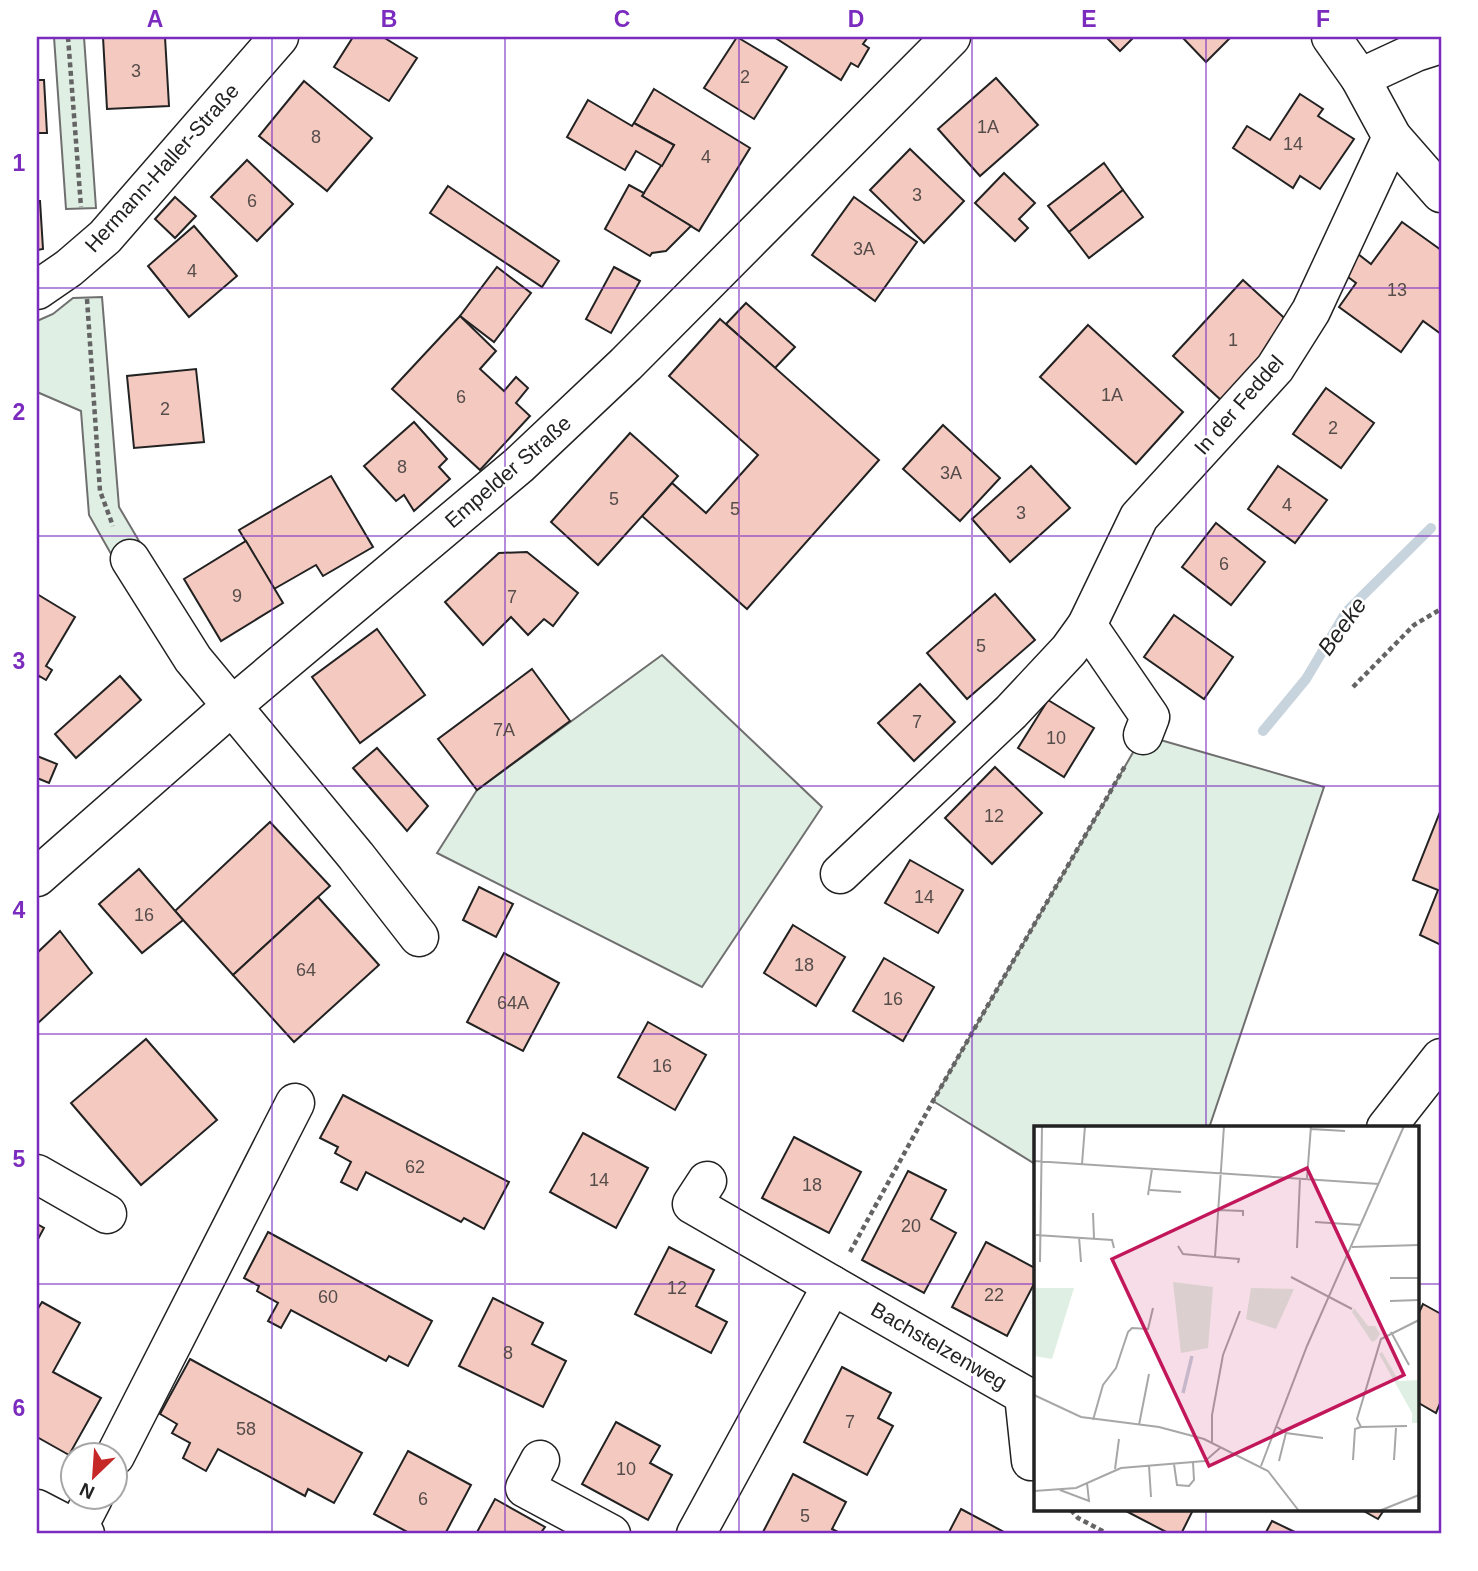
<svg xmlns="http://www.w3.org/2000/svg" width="1478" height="1571" viewBox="0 0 1478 1571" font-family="Arial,sans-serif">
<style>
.green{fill:#e0efe3;stroke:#6f6f6f;stroke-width:2}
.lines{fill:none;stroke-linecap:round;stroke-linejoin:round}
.stream{stroke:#c7d3dd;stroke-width:10}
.building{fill:#f3c9c0;stroke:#222;stroke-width:2}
.minor-casing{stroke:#222;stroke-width:41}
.path{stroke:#646464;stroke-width:4.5;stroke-dasharray:5 3.5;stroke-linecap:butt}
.minor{stroke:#fff;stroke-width:38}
.grid{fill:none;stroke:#7b2cbf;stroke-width:2;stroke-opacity:0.55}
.labels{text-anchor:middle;stroke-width:5;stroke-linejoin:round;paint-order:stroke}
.number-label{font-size:18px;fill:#564c4a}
.street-label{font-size:21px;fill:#222;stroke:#fff}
.water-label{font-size:23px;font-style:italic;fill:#222;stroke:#fff}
.inset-river{fill:none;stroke:#c7d3dd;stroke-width:3.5}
.inset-road{fill:none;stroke:#a7a7a7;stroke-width:2}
.view{fill:#c2185b;fill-opacity:0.15;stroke:#c2185b;stroke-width:3.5}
.inset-edge{fill:none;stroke:#222;stroke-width:3.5}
.neatline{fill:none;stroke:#7b2cbf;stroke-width:2.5}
.grid-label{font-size:23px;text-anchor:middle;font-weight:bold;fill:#7b2cbf}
</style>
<rect width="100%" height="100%" fill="#fff"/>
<g class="green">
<polygon points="54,37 84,37 96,208 66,209"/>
<polygon points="102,297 119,507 142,546 115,561 89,515 81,411 37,392 37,321 53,314 73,298"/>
<polygon points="662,655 822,807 702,987 437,853 477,790"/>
<polygon points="1143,735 1324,787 1209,1128 1035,1128 1035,1164 933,1101"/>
</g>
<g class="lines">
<polyline class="stream" points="1263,731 1306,679 1346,612 1431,528"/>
</g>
<g class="building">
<polygon points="103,37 165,37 169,106 107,109"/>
<polygon points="353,37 383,37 417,58 389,101 334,67"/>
<polygon points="737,37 787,67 754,119 704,88"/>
<polygon points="774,37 868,37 863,44 869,48 858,67 851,63 841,80"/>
<polygon points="1106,37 1134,37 1120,51"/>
<polygon points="1182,37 1231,37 1206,62"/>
<polygon points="996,78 1038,125 980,176 938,129"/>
<polygon points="37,80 44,80 47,133 37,133"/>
<polygon points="304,81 372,138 327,191 259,136"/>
<polygon points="654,89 750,148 699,231 642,196 674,145 634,123"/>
<polygon points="1300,94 1323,109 1318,116 1354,139 1320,189 1300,176 1293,188 1233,148 1247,126 1270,140"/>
<polygon points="588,100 632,126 634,123 674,145 662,166 636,151 625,170 567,137"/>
<polygon points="910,149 964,201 924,243 870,190"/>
<polygon points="247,160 293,204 257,241 211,197"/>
<polygon points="1104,163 1123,190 1069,232 1048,206"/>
<polygon points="1004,173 1035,203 1019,219 1028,228 1015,241 975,203"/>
<polygon points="629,185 644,193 642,196 691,226 666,251 652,253 650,256 605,229"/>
<polygon points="448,186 559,261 542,287 430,213"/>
<polygon points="1123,190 1143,217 1089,258 1069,232"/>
<polygon points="175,197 196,216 175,238 155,219"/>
<polygon points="854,197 917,242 875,301 812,255"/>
<polygon points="37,201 40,201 43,249 37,250"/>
<polygon points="1402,222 1441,250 1441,334 1423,321 1401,352 1339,307 1356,283 1344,274 1358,254 1371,264"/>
<polygon points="194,226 237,276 189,317 148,266"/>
<polygon points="497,267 531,293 494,342 460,316"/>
<polygon points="614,267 640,281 611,333 586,319"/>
<polygon points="1243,280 1292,325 1222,401 1173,356"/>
<polygon points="746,303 795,347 775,368 726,324"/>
<polygon points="460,316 496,351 480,369 504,391 516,377 528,388 516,403 530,416 480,470 392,389"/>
<polygon points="720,319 879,460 747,609 642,516 672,483 706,513 758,455 669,376"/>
<polygon points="1088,325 1183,412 1136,464 1040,377"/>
<polygon points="196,369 204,442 134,448 127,376"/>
<polygon points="1326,388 1374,423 1341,468 1293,434"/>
<polygon points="414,422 447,459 439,467 450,479 414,511 404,495 396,501 364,466"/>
<polygon points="943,425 1000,478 960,521 903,469"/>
<polygon points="630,433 678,476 598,565 551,522"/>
<polygon points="1031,466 1070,508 1010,562 972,519"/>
<polygon points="1278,466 1327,500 1295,543 1248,509"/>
<polygon points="331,476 373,547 323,576 316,565 274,589 239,530"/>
<polygon points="1216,523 1265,562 1231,605 1182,567"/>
<polygon points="246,541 283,603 221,641 184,579"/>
<polygon points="527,552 578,593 553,626 544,619 528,635 511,617 483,645 445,602 499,553"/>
<polygon points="37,594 75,617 46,666 52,670 46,680 39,676 37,680"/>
<polygon points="995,594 1035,640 967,699 927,653"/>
<polygon points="1174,615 1233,657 1204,699 1144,657"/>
<polygon points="377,629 425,695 360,743 312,677"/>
<polygon points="532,669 570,721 477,790 438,739"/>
<polygon points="120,676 141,700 76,758 55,734"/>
<polygon points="920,684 955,722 914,761 878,723"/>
<polygon points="1048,700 1094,728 1064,777 1018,748"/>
<polygon points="377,748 428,806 407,831 353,768"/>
<polygon points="37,756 57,764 49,783 37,778"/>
<polygon points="995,767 1042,813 992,864 945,818"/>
<polygon points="1440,812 1441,812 1441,945 1420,935 1438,890 1413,880"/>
<polygon points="270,822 330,886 233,975 175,911"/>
<polygon points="910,860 963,890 938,933 885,903"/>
<polygon points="139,869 183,920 142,953 99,904"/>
<polygon points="479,887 513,904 496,937 463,920"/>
<polygon points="318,897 379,965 294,1042 233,975"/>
<polygon points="793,925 845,957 816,1006 764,973"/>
<polygon points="60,931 92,973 37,1024 37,953"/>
<polygon points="504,953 559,983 523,1051 467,1022"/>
<polygon points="884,958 934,987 903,1041 853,1011"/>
<polygon points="648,1022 706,1055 675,1110 618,1077"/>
<polygon points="146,1039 217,1120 141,1185 71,1103"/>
<polygon points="343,1095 509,1182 484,1229 464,1218 461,1222 366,1172 357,1190 341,1182 351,1162 335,1153 338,1147 320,1138"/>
<polygon points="583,1133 648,1168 616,1228 550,1192"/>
<polygon points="794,1137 861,1172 829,1233 762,1198"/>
<polygon points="908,1171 946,1190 931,1219 956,1233 924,1293 862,1260"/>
<polygon points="37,1224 44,1228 37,1241"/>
<polygon points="268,1232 432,1321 408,1366 389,1356 386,1361 291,1310 281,1328 268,1321 278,1303 257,1291 259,1286 244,1278"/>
<polygon points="986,1242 1035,1268 1035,1282 1007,1336 952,1307"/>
<polygon points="669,1247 714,1270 696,1306 727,1322 711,1353 635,1314"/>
<polygon points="493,1298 543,1323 532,1344 566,1361 543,1407 459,1366"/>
<polygon points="42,1302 80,1323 53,1372 101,1398 69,1455 37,1437 37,1310"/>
<polygon points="1423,1304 1441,1314 1441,1401 1436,1413 1417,1402 1417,1317"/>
<polygon points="190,1359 362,1453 334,1503 308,1489 305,1496 218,1449 206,1471 183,1458 190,1443 172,1433 177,1424 160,1414"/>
<polygon points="842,1367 891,1393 878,1418 893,1426 867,1475 804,1442"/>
<polygon points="616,1422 660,1446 650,1463 672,1475 648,1520 582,1484"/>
<polygon points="408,1451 471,1485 445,1534 411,1534 374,1514"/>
<polygon points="793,1474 846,1502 832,1529 842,1534 762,1534"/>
<polygon points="495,1499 545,1527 540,1534 476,1534"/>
<polygon points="961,1509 1006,1533 1006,1534 948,1534"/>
<polygon points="1124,1510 1193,1510 1181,1534 1170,1534"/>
<polygon points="1362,1510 1384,1510 1378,1519"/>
<polygon points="1272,1521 1299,1534 1265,1534"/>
</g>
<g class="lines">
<g class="minor-casing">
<g id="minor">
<polyline points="1331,37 1360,78 1392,137 1441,193"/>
<polyline points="1360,78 1416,52 1441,44"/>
<polyline points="37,290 69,268 105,237 279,37"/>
<polyline points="130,559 193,659 356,856 419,937"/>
<polyline points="1087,625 1150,717 1143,735"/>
<polyline points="840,874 1011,712 1069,650 1087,625 1139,517 1275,368 1311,311 1392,137"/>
<polyline points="37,877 233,705 519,465 626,364 951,37"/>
<polyline points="1386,1128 1441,1058"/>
<polyline points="37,1174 107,1214"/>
<polyline points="707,1181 692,1204 832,1285"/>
<polyline points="115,1456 295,1103"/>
<polyline points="540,1460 525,1488 611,1534"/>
<polyline points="37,1509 85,1534"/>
<polyline points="77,1529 93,1498"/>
<polyline points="696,1534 832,1285 1024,1395 1031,1461"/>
</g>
</g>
<g class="path">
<polyline points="68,37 81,207"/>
<polyline points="87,299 100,491 113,526"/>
<polyline points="1353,687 1414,625 1441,609"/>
<polyline points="850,1252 933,1101 1125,766"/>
<polyline points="1071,1510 1078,1518 1108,1534"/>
</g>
<use href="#minor" class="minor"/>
</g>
<path class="grid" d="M272 37V1534M505 37V1534M739 37V1534M972 37V1534M1206 37V1128M37 288H1441M37 536H1441M37 786H1441M37 1034H1441M37 1284H1035M1417 1284H1441M1206 1510V1534"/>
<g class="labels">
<g class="number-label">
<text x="136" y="77">3</text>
<text x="745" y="83">2</text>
<text x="988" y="133">1A</text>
<text x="316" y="143">8</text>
<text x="1293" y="150">14</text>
<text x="706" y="163">4</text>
<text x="917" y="201">3</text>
<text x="252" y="207">6</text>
<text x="864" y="255">3A</text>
<text x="192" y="277">4</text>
<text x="1397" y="296">13</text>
<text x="1233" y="346">1</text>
<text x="1112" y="401">1A</text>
<text x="461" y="403">6</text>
<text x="165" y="415">2</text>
<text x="1333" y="434">2</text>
<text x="402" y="473">8</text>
<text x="951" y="479">3A</text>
<text x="614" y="505">5</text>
<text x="1287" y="511">4</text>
<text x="735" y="515">5</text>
<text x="1021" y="519">3</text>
<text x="1224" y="570">6</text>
<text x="237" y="602">9</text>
<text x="512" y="603">7</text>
<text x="981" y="652">5</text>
<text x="917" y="728">7</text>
<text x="504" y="736">7A</text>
<text x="1056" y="744">10</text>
<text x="994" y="822">12</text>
<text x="924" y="903">14</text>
<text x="144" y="921">16</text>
<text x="804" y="971">18</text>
<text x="306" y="976">64</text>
<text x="893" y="1005">16</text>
<text x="513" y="1009">64A</text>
<text x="662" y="1072">16</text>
<text x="415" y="1173">62</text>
<text x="599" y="1186">14</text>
<text x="812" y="1191">18</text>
<text x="911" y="1232">20</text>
<text x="677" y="1294">12</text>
<text x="994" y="1301">22</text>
<text x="328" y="1303">60</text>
<text x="508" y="1359">8</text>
<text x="850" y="1428">7</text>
<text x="246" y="1435">58</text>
<text x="626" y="1475">10</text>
<text x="423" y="1505">6</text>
<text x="805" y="1522">5</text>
</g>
<g class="street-label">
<text transform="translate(162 168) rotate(-48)" y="7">Hermann-Haller-Straße</text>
<text transform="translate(1239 405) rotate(-49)" y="7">In der Feddel</text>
<text transform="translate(508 472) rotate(-41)" y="7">Empelder Straße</text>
<text transform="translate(939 1346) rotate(30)" y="7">Bachstelzenweg</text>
</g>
<g class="water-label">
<text transform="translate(1342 626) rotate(-54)" y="8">Beeke</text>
</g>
</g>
<g transform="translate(1034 1126)">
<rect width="385" height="385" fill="#fff"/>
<path d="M139 156 179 161 174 222 147 227ZM0 162H40L18 233 0 230ZM217 162 260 163 242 203 212 193ZM320 182 334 200H341L346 208 342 214 338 216 318 186ZM348 226 365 255 385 254 384 297H378V287L345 228Z" fill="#e0efe3"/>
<path class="inset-river" d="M149 267 158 230"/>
<path class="inset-road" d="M277 3 311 5M0 35 345 58M48 38 51 0M273 52 277 0M116 64 147 66M114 69 118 43M184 84 209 85V90M59 87 60 112M281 96 327 99M2 109 78 114 80 122M45 111 47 136M144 120 149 128 181 131 190 0M318 121 385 119M263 122 266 52M181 131 205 133 204 137M6 136 8 0M257 151 318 183M356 152H385M356 175 385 174M357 206 375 239M0 269 47 291 125 301 170 313 234 345 265 385M59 294 69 259 82 242 94 206 98 202 114 203 119 182M105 299 115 248M373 300 327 301 323 293 347 213 385 194M243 301 252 307 245 335M252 307 289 312M178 317V289L189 229 206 185M319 334 321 303 327 301M360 334 362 302M140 338 143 359 155 360 160 354 159 336M115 340 117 371M227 340 273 220 370 0M81 343 85 313M26 364 55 375 53 357M0 365 42 362 87 342 171 335 186 322M345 385 385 369"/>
<path class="view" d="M273 42 370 249 175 340 78 133Z"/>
<rect width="385" height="385" class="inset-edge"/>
</g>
<rect width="1478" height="1571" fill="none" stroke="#ffffff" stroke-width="77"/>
<g transform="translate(94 1476) rotate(205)"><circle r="33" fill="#ffffff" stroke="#a7a7a7" stroke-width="2"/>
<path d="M0-5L12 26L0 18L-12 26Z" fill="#c62828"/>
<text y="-10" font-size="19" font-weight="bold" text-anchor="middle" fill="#222222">N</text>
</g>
<rect x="38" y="38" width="1402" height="1494" class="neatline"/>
<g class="grid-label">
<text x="155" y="27">A</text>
<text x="389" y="27">B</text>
<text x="622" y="27">C</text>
<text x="856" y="27">D</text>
<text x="1089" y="27">E</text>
<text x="1323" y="27">F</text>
<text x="19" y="171">1</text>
<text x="19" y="420">2</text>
<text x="19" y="669">3</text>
<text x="19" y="918">4</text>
<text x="19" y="1167">5</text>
<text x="19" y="1416">6</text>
</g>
</svg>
